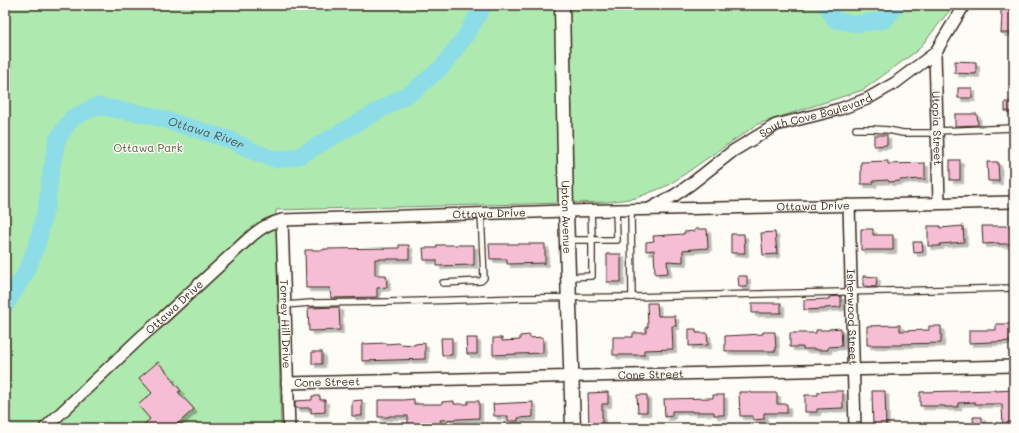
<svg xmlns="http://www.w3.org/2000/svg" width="1019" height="433" viewBox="0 0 1019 433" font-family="Mali,sans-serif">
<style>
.green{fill:#aee9af;stroke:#748a66}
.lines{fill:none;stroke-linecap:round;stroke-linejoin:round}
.river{stroke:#8ddde9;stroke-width:17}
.building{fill:#f6bed5;stroke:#3b2a1e;filter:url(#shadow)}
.service-casing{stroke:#3b2a1e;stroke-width:8}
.minor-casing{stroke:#3b2a1e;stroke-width:14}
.tertiary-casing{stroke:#3b2a1e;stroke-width:17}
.service{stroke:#fdfcf7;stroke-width:5.5}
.minor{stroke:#fdfcf7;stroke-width:11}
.tertiary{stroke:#fdfcf7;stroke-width:14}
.labels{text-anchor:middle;stroke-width:3;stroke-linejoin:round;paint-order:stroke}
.street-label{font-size:11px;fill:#3b2a1e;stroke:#fdfcf7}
.park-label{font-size:11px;fill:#585a42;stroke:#fdfcf7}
.water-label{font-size:12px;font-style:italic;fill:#505751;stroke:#fdfcf7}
</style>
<defs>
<filter id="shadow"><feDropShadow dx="3.5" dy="3.5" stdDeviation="0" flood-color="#0004"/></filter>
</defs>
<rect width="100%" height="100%" fill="#fdfcf7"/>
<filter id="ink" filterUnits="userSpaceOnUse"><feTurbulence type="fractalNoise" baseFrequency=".025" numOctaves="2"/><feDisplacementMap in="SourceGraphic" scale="8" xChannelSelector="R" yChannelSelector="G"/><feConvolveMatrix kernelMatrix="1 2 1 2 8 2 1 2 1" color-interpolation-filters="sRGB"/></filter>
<g filter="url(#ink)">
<polygon class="green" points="5,5 954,5 918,50 863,90 758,124 712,155 669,185 636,198 607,202 276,210 281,428 5,428"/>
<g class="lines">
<g class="river">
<polyline points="826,5 835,20 857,24 885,20 897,5"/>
<path id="s1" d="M5 306 26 272 37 245 47 203 51 171 57 140 72 118 97 106 149 115 231 140 254 152 278 160 299 156 417 89 418 87 442 67 466 35 484 5"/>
</g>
</g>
<g class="building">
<polygon points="1001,5 1014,5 1014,33 1001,33 1002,15 1001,15"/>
<polygon points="955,61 976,62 976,74 955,73"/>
<rect x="958" y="88" width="14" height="10"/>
<polygon points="1005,102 1014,102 1014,112 1005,111"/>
<polygon points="955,114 977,114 978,125 955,126"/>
<polygon points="874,135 887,135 887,145 874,146"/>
<rect x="950" y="160" width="10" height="20"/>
<polygon points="888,161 888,164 925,163 925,179 900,180 900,181 889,182 888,180 873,181 873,184 861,184 861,162"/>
<polygon points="987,162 998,162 999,181 988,181"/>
<polygon points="928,226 940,226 940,228 963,226 964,242 940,244 940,246 928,246"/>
<polygon points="982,226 1010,226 1011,244 999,244 999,243 983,244"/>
<polygon points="695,229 707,229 708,248 683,250 683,262 667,261 668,273 655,274 654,250 646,251 646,242 654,241 653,236 684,234 684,232 695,231"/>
<polygon points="861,229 873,229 873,235 893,235 893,250 861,250"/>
<polygon points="775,232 777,254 763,255 761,233"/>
<polygon points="731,234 744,234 745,253 731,253"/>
<polygon points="913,242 922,242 923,252 914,253"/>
<polygon points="489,244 545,244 545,263 507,264 507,259 490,259"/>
<polygon points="399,245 409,245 409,259 375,259 375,275 386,275 387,287 377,288 377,297 331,298 330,288 306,288 305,250 324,250 324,249 399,248"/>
<polygon points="437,245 474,245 474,265 437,266 437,260 424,260 423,248 437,248"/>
<rect x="607" y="254" width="14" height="28"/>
<polygon points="738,276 747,276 747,287 739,287"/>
<polygon points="863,276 877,277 876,287 863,286"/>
<polygon points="841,296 841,307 825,308 825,309 804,310 804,300 829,299 829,297"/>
<polygon points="647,303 657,303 658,316 675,316 676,326 672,326 673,349 644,350 644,355 613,355 613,337 633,337 633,333 646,333 646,327 648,327"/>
<rect x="752" y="303" width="29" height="10"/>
<polygon points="339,307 340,330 309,331 308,308"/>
<polygon points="996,324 1014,324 1014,341 969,343 969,330 996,330"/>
<polygon points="900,325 900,331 929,330 929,326 941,326 941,343 901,344 901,345 867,345 867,326"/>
<polygon points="841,328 842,346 828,347 828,350 817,350 816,349 803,349 803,347 790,347 790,333 816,333 816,330 829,330 829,329"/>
<polygon points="689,329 696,329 696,333 707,333 708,345 689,346"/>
<polygon points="763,332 775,332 776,351 725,351 725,336 763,334"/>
<polygon points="530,335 530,338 543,337 543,353 493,355 493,338 502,338 502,341 520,340 520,336"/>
<polygon points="441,338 452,338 452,355 442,355"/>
<polygon points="466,338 477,338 477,354 467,354"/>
<polygon points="386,343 386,344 399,343 400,344 415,345 415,344 425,343 425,359 362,361 362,344"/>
<rect x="312" y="352" width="10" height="12"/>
<polygon points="158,362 172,378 171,379 181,391 178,392 194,409 173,428 140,428 150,419 138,405 152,393 139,378"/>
<polygon points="995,390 995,391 1014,390 1014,428 1003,428 1002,404 975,404 975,402 958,403 958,407 945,407 945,406 920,406 920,392"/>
<polygon points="831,391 843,391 843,408 817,409 817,412 805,412 805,395 818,395 818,392"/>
<polygon points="872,391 885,391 886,426 873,426"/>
<polygon points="608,392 608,404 602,404 602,428 589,428 588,393"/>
<polygon points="739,392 751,392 751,393 777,393 777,404 787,404 787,413 764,413 764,419 753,420 753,416 740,416"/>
<polygon points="637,395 647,395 647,412 638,412"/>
<polygon points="713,395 724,395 724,415 714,415 714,412 692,412 692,411 672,411 672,416 665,417 664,399 713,398"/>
<polygon points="312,396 320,396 320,400 325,400 325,412 311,413 311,408 295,408 295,401 312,400"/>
<polygon points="414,399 414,404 442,404 442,402 454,401 454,404 468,404 468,401 479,401 479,418 440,420 441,424 417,425 417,428 408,428 408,416 389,416 389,417 378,417 378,400 403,400"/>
<polygon points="362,400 362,416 352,416 352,401"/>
<polygon points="533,402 533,417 518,418 518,421 508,421 508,416 494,416 493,404"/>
<polygon points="973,417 982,417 982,428 974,428"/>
</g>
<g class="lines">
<g class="service-casing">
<g id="service">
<polyline points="856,129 872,129 888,130 903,133 937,133"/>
<polyline points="937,131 1014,128"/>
<polyline points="591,210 592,240 617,240 616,210"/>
<polyline points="631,210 632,297"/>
<polyline points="567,240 592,240 592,276 568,277"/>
<polyline points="443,283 481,281 484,278 481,213"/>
<polyline points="285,305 311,303 389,302 520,298 632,297 1014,288"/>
</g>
</g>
<g class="minor-casing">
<g id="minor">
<path id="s2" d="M935 53 939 203"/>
<path id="s3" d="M849 205 855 428"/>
<path id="s4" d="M651 208 675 195 691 184 733 151 776 125 840 109 867 99 895 83 935 53 964 5"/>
<path id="s5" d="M282 220 289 428"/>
<path id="s6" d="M287 383 1014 366"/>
<path id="s7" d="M45 428 141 337 155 325 246 241C258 230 266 224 282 220L566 211 1014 202"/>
</g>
</g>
<g class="tertiary-casing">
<g id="tertiary">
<path id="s8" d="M562 5 566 211 573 428"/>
</g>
</g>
<use href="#service" class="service"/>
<use href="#minor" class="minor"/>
<use href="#tertiary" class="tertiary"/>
</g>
</g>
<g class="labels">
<g class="street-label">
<text dy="4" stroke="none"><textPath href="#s4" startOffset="191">South Cove Boulevard</textPath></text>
<text dy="4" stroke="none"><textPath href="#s2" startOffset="75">Utopia Street</textPath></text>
<text dy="4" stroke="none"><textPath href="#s7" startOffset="848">Ottawa Drive</textPath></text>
<text dy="4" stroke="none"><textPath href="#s7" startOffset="524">Ottawa Drive</textPath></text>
<text dy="4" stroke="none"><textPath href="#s8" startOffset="212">Upton Avenue</textPath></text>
<text dy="4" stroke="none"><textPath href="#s7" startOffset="177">Ottawa Drive</textPath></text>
<text dy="4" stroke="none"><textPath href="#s3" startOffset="112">Isherwood Street</textPath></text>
<text dy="4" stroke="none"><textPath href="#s5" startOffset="104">Torrey Hill Drive</textPath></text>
<text dy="4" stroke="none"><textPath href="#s6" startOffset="364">Cone Street</textPath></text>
<text dy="4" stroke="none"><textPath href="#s6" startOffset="40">Cone Street</textPath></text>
</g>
<g class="park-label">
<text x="148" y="152">Ottawa Park</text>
</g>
<g class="water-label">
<text dy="4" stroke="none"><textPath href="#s1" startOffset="343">Ottawa River</textPath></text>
</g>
</g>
<rect width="1019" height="433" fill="none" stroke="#fdfcf7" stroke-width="20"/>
<rect x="10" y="10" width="999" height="413" fill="none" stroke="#3b2a1e" stroke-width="1.5" filter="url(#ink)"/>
</svg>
